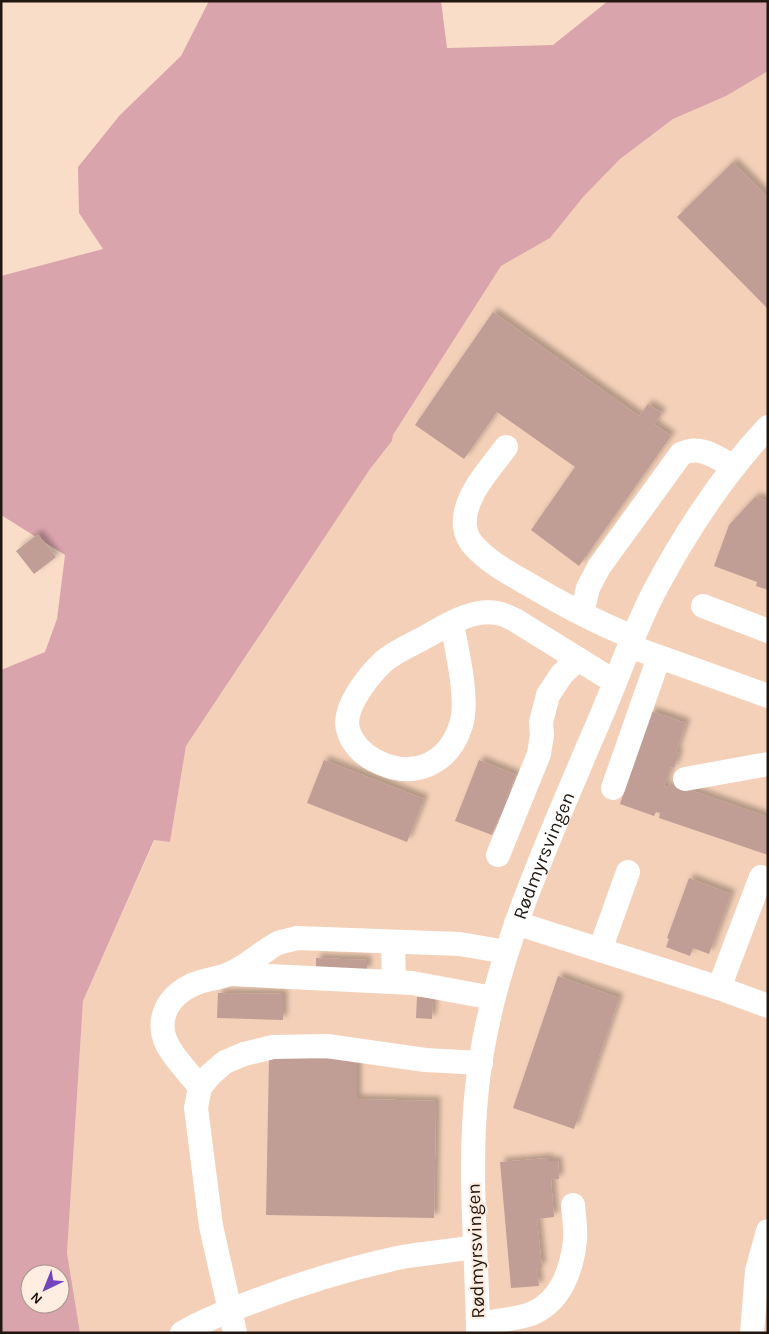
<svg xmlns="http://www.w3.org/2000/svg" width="769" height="1334" viewBox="0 0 769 1334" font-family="Karla,sans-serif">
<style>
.built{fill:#f4d0b8}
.forest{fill:#daa4ac;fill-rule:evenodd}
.building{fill:#c09e96;filter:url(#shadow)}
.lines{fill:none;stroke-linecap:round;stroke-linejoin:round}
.minor{stroke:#fff;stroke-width:24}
.labels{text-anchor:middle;stroke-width:4.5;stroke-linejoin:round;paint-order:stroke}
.street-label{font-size:19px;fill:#221710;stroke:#ffede1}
</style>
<defs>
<filter id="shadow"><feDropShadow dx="4.5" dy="-4.5" stdDeviation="2.5" flood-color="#0004"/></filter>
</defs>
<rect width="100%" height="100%" fill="#faddc9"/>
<polygon class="built" points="768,71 768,1333 80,1333 67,1253 83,1001 155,840 170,842 186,746 370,469 392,441 393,435 501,266 550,238 584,196 620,159 673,119 726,96"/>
<path class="forest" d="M209 1H441L447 48 553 45 608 1H768V71L726 96 673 119 620 159 584 196 550 238 501 266 393 435 392 441 370 469 186 746 170 842 154 840 83 1001 67 1253 80 1333H1V670L45 652 57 619 65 555 1 515V276L103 249 79 213 78 167 120 115 181 56ZM30 1274H60V1304H30Z"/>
<g class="building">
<polygon points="733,162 768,197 768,309 677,217"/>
<polygon points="493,312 639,416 648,404 662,413 654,424 671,436 579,566 531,530 575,467 497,412 464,459 415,425"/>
<polygon points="755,497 768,501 768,590 756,586 757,582 714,566 729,525"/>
<polygon points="38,534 56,557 34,574 16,551"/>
<polygon points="651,711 686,723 676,752 679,753 674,768 671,767 664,786 669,788 670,783 768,817 768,855 659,818 660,813 656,812 654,816 620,804"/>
<polygon points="324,760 424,799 407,842 307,803"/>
<polygon points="479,760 516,775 506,799 511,801 504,819 499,817 492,835 455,821"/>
<polygon points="689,878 731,894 709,954 693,948 690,956 666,947 669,939 667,938"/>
<polygon points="316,958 367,960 367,971 316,969"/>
<polygon points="558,976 619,998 574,1129 513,1108"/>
<polygon points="218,993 283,994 283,1020 217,1018"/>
<polygon points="417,997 433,998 432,1019 416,1018"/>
<polygon points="269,1058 357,1059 357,1099 436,1101 434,1218 266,1215"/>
<polygon points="549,1158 549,1161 558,1161 559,1179 551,1180 554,1217 537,1219 542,1268 537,1268 539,1286 511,1288 500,1162"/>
</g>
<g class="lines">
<g class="minor">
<path d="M506 447C490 469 462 497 465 527 466 534 469 541 475 547 490 563 509 573 528 584 562 604 597 623 633 637"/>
<polyline points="703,606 768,631"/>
<path d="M582 613 588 588 599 567 681 454C701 444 717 458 734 467"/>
<path d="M452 624C457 651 469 700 461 725 448 766 411 780 374 760 362 754 351 742 348 729 342 708 369 675 384 661 395 652 408 646 420 640 443 628 470 608 497 613 503 614 509 617 515 620L615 682"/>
<polyline points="629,646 768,696"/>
<polyline points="685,779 768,764"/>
<polyline points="613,788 659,657"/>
<polyline points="498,855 539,754 542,735 541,722 548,695 562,674 578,659"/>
<polyline points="516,923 719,988 768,1006"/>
<polyline points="393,942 394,982"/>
<polyline points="600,950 628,872"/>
<polyline points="231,974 412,983 493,998"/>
<polyline points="719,988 761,877"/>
<path d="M200 1087C191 1076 181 1065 173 1054 153 1027 163 999 192 985 204 979 218 979 229 974 247 967 261 952 278 943 284 941 291 940 297 938L460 944 506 952"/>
<path d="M478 1324C493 1321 517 1319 531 1314 561 1302 572 1269 575 1240 576 1229 574 1217 573 1205"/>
<path d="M182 1333C204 1320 228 1311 252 1302 301 1283 351 1268 402 1257 426 1253 451 1251 474 1247"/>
<polyline points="235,1333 211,1226 196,1108 200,1087 211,1074 225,1062 244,1054 273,1047 327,1046 425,1060 481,1063"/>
<path id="s1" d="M478 1333C477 1251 468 1170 477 1088 489 975 535 871 579 768 591 739 604 711 615 682 628 650 640 618 656 588 687 530 723 475 768 427"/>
<polyline points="752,1333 757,1271 768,1231"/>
</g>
</g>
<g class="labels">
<g class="street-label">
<text dy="7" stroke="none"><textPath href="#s1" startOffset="488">Rødmyrsvingen</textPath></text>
<text transform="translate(475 1251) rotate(-92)" y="7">Rødmyrsvingen</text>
</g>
</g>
<rect width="769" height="1334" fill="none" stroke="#221710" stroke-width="5"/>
<g transform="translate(45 1289) rotate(223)"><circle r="24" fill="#ffede1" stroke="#a7978d"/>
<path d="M0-4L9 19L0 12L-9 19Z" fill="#7245bd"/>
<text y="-8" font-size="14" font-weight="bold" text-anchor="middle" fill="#221710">N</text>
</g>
</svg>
